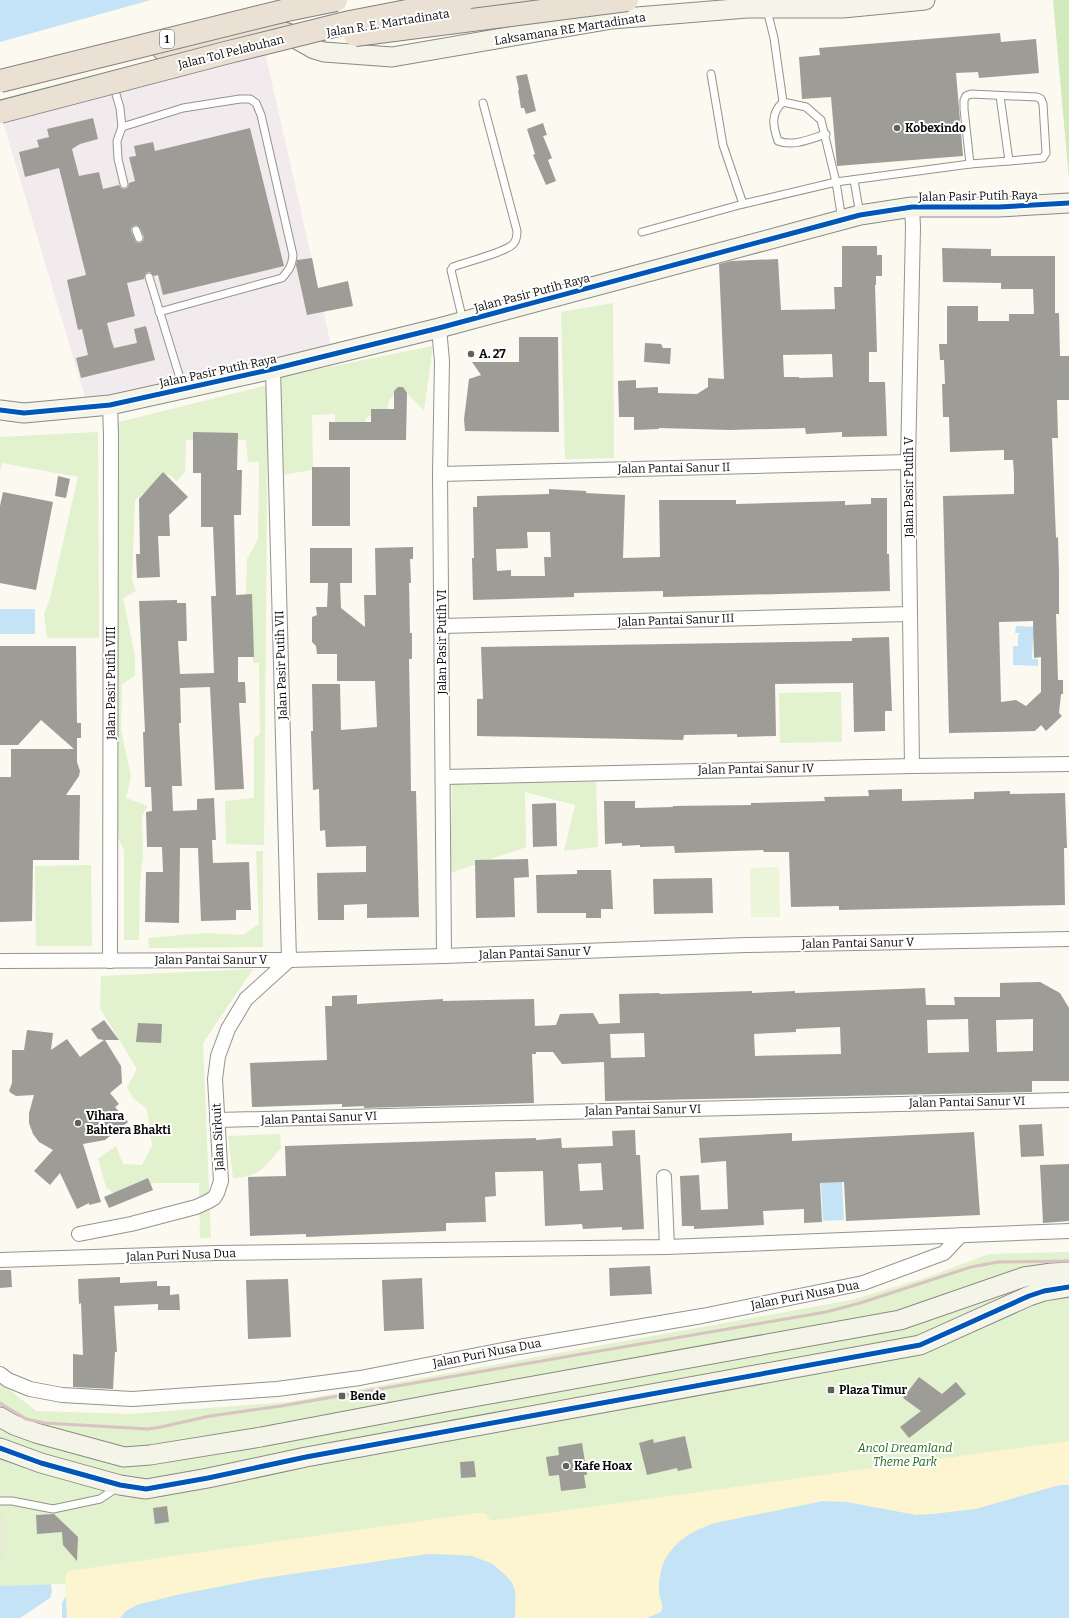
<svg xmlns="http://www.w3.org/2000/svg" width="1069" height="1618" viewBox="0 0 1069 1618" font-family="Bitter,serif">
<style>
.industrial{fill:#f2ebee}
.green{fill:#e2f1ce}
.forest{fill:#d2eabc}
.sand{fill:#fdf5d0}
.cemetery{fill:#e6ecd3}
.pitch{fill:#edf5d9}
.water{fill:#c4e3f7}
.pier{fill:#fbf9f0}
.building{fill:#9e9c96;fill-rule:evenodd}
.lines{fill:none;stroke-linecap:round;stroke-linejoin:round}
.lane-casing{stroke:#94938f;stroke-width:9}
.street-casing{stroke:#94938f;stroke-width:16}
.secondary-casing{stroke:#8a8985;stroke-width:21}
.highway-casing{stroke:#81807c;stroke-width:24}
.lane{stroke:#fefefd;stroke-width:7}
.street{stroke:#fefefd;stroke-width:14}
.secondary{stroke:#f5f4e8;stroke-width:19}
.highway{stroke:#eae0d3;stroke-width:22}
.rail{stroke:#d8c3c2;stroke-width:3}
.highway-bridge-casing{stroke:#81807c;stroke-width:24;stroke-linecap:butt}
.highway-bridge{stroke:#eae0d3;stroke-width:22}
.cycleway-casing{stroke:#fff;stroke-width:8}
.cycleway{stroke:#0057b8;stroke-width:5}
.poi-dot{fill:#605f5c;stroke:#fff;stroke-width:1.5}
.labels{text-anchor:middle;stroke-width:4;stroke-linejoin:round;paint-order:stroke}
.shield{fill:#fff;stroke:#555;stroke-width:1}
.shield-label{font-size:11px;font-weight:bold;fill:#0c0c0c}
.street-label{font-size:12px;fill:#0c0c0c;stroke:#fff}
.poi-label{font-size:12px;font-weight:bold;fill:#0c0c0c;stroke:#fff;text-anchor:start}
.park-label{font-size:12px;font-style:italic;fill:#266719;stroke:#fff}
</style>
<rect width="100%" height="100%" fill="#fbf9f0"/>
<polygon class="industrial" points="264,47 333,354 88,407 0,112"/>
<g class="green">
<polygon points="613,303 614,458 565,459 561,312"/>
<polygon points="433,346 424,410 402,388 389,400 386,415 368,416 361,427 335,428 335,414 312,415 313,470 281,475 279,377"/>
<polygon points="268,385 264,845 226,844 225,801 254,798 254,738 260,734 259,663 253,663 251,606 246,595 247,559 258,539 259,462 248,462 246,440 186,440 185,472 177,481 168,474 135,500 132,580 136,591 123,598 135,656 135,676 122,684 121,730 131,776 126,798 148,806 142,815 143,856 140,881 139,940 124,940 124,850 117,836 115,423"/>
<polygon points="98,432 99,638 47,638 44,614 50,599 78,477 2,463 0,473 0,437"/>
<polygon points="841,692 842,742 780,743 779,693"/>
<polygon points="596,782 598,847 564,851 575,805 525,792 526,847 450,873 452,784"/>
<polygon points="256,851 263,851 263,947 149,948 148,938 204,933 243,935 259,924"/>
<polygon points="91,865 92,946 36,946 35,866"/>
<polygon points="253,969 203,1043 211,1238 200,1238 199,1183 154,1183 117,1196 106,1187 98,1159 116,1146 123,1164 142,1165 152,1145 147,1109 133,1098 127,1087 137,1069 100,1008 101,976"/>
<path d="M280 1134 281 1148C264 1167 261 1177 233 1178L228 1136Z"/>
<polygon points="1069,1252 1069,1618 0,1618 0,1382 36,1411 128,1414 289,1402 851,1300 928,1277 989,1254"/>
</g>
<polygon class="forest" points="1053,0 1069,0 1069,180"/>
<path class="sand" d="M1069 1441V1485H1060L976 1509 933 1514 916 1515 804 1505 715 1523 698 1529 680 1540 665 1558 659 1583V1597L664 1604 662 1612 647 1618H515C515 1611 517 1603 516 1596 514 1586 509 1577 501 1571 480 1553 454 1554 428 1554L259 1579 177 1595 137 1605 126 1611 120 1618H67C67 1608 62 1579 68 1571L477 1513H485L490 1520H496Z"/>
<polygon class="cemetery" points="0,1513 6,1519 7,1555 0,1560"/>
<polygon class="pitch" points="779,867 780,917 751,917 750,868"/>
<g class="water">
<polygon points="0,0 151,0 0,42"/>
<rect x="0" y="609" width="35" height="25"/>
<polygon points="1016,626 1039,627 1039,639 1033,639 1032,659 1038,659 1038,666 1013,665 1013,646 1018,646 1018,636 1020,633 1015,633"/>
<polygon points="842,1182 844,1220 823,1221 821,1183"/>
<path d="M1060 1485H1069V1618H647L661 1612C665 1603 658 1598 659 1588 659 1552 683 1534 715 1523L823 1501 847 1502 916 1515 933 1514 976 1509Z"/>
<polygon points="428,1554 472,1556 493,1564 511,1581 515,1590 515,1618 120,1618 126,1611 137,1605 177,1595 259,1579"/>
<polygon points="65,1584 67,1618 0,1618 0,1586"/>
</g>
<polygon class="pier" points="51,1584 65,1584 66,1596 62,1603 62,1618 20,1618 50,1598 52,1592"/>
<g class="building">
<polygon points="1000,33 1001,42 1036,39 1039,73 979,78 978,72 956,73 963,156 837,166 831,97 802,99 799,57 820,55 819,48"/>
<polygon points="527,74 536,111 526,114 524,108 521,108 518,90 519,90 516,76"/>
<path d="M93 118 98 139 80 144 72 149 79 176 99 172 103 189 119 185 121 188 125 189 128 187 129 183 135 181 129 157 136 156 134 146 153 142 155 151 250 128 284 266 163 295 158 275 154 276 150 272 146 273 144 279 127 283 135 316 107 323 111 339 114 348 137 343 134 329 146 326 155 360 81 378 76 358 88 355 82 329 78 330 67 280 86 275 59 168 25 177 19 152 39 147 37 140 49 137 47 129ZM136 225 140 228 144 237 143 241 140 243 136 242 131 231 132 227Z"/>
<polygon points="543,123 547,135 543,136 552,158 548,160 556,181 546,185 533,155 535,154 527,129"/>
<path d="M842 246H877V255H882V276H876V285H875L877 352H869V382H885L887 436 842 437V432L806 434 805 428 730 430 659 428V429L634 430V417H619L618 381 636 380V388L658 387V393L697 394 708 387V378L724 379 719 264 731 261 778 259 781 310 835 309 834 287H842ZM832 354 833 377 799 378V377H784L783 355Z"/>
<path d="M942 248 991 249V256H1055V313H1059L1060 356H1069V400H1057L1058 438H1052L1056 538 1058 537 1059 573V614H1056L1058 680H1063V694H1061L1059 713 1062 716 1046 731 1041 725 1035 731 949 733 943 496 1014 494V474L1013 460H1004V450L950 452 949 417H943L942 384H945L944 360H940L939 344H947V306H978V321H1009V314H1034L1033 289H1001V283L943 282ZM1033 621 1034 658 1041 657V692L1026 706 1016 700 1001 702 999 622Z"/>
<polygon points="312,258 318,288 348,281 353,306 307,315 296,265 297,260"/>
<polygon points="519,337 558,337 559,432 465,431 464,419 469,379 481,375 472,362 519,362"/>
<polygon points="645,343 661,344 663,348 671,348 670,364 644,362"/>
<polygon points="398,387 403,387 407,393 406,440 329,440 329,422 371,422 371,409 394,409 394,391"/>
<polygon points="193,432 238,433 237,470 242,470 241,515 234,515 236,595 252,594 254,657 238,657 238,682 245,682 246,703 239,703 244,789 215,790 210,687 180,688 181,723 179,723 182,786 172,786 173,811 197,810 197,799 214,798 216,840 212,840 213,863 249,862 251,910 236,910 236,920 201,921 198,848 180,848 179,923 145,922 146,872 163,872 162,847 147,847 146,812 152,811 151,787 145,787 143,732 145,732 139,601 177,600 177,603 186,603 187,641 178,641 180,674 214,673 211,596 216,596 213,527 201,527 201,473 193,473"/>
<rect x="312" y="467" width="38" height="59"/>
<polygon points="163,472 188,497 169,515 170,536 158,536 160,577 137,578 136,554 140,554 139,499"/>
<polygon points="58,476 70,479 66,498 55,496"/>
<path d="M549 489 586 491V493L625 495 623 558 660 557 659 500H736V504L845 501V505L871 504V498H887V554H889L890 591 663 597V591L574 593V597L473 600 472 558H474L473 507H477V496L549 494ZM527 532H550L551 557H544L545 576H511V570L497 571 496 549 528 548Z"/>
<polygon points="3,492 53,502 36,590 0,583 0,506"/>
<polygon points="413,547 413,559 410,559 411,583 409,583 410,633 412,633 412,659 409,659 410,717 411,791 416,791 419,917 367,918 367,904 344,905 344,920 318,920 317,873 366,872 366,846 326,847 325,830 320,831 319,789 313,790 311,731 313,731 312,684 340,684 341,730 377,727 375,681 337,681 337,654 317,654 316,646 312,642 312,617 317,615 316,607 327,607 328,583 310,583 310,548 352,548 352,583 340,583 341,608 365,627 364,595 376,595 375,548"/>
<polygon points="889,637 892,711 885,711 885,731 854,732 853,683 775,684 776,736 737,737 737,734 684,735 683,740 477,736 477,699 483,699 481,647 852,641 852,638"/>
<polygon points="0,646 76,646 77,723 81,723 81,738 77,738 77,762 80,771 79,776 66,795 80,795 79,860 33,860 32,921 0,922 0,777 11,777 11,749 74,749 41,720 18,745 0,745"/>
<polygon points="902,789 902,801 974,799 974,792 1010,791 1010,794 1065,793 1067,848 1064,848 1065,905 839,910 839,906 791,907 789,852 764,852 763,850 675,853 674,846 640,847 640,845 622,846 622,843 605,844 604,801 635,801 635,808 673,807 673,806 751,805 751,803 825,801 824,797 869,796 868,790"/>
<polygon points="556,803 557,846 533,847 532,804"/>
<polygon points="528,859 529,877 514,878 515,917 476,918 475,860"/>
<polygon points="577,870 611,870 613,909 601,909 601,918 586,918 586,913 537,913 536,875 577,874"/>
<polygon points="712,878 713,913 654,914 653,879"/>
<path d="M1040 982 1060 993 1069 1008V1081H1032V1092L605 1101 604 1062 562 1064 553 1052H536V1054H532L534 1103 364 1108V1106L342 1107V1104L252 1107 250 1063 327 1060 325 1006H332V996L357 995V1004L443 999V1001L534 999 535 1026 556 1025 560 1014 593 1013 599 1024 620 1023 619 994 659 993 660 994 752 991V993L795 991V993L925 988 926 1005H955L954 997H1000V983ZM968 1019 969 1052 928 1053 927 1020ZM1033 1019V1051L997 1052 996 1020ZM840 1027 841 1054 755 1056 754 1034 796 1032V1029ZM644 1033 645 1057 611 1058 610 1034Z"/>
<polygon points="104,1020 119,1040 105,1040 121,1066 122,1083 110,1093 119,1104 115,1107 128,1122 105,1140 83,1144 101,1202 89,1205 89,1203 77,1209 60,1173 50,1185 34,1171 53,1150 39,1142 33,1134 29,1123 29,1113 34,1095 16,1096 11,1093 9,1091 12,1083 12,1050 24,1050 27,1030 53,1033 51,1050 67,1039 80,1057 104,1040 98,1039 91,1029"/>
<polygon points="138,1023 162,1024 161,1043 136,1042"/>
<polygon points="1042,1124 1044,1156 1021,1157 1019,1125"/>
<path d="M635 1130 636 1155H640L644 1229 622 1230V1227L583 1229 582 1224 545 1226 543 1171 495 1172 496 1196 485 1197 486 1222 446 1223V1231L306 1237V1234L250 1236 248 1177 286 1176 285 1146 536 1138V1140L561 1138 562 1148 613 1146 612 1131ZM601 1163 603 1190 580 1191 578 1164Z"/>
<polygon points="974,1132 980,1215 846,1221 844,1182 820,1183 822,1222 804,1223 804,1209 763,1211 764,1225 694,1229 694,1226 682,1226 680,1176 699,1175 701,1210 728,1209 726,1161 701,1163 699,1138 792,1133 792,1141"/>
<polygon points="1069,1164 1069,1221 1043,1223 1040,1165"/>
<polygon points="148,1178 153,1190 109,1208 104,1197"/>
<polygon points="650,1266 652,1294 610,1296 609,1268"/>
<polygon points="0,1270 11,1270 12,1287 0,1288"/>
<polygon points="120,1277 120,1283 157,1281 157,1286 170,1286 170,1295 179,1294 180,1310 158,1310 158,1304 114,1306 117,1352 115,1352 113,1389 73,1387 73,1354 83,1355 81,1303 79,1304 78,1279"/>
<polygon points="422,1278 424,1329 384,1331 382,1280"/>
<polygon points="288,1279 291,1337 248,1339 246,1280"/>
<polygon points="919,1377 942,1394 956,1382 966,1394 909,1438 900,1427 921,1411 903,1398"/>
<polygon points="685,1436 692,1468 678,1471 677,1468 647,1475 639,1443 653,1439 654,1443"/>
<polygon points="582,1443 587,1475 584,1475 586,1488 561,1491 559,1475 549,1476 546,1457 559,1455 558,1447"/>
<polygon points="474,1461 476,1477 461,1478 460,1462"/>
<polygon points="167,1506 169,1522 155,1524 153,1508"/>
<polygon points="54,1514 78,1537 77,1561 63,1545 62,1532 37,1534 36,1515"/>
</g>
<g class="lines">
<g class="lane-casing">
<g id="lane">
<polyline points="767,10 774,38 783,102 806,107 821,120 836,182 842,220"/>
<polyline points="711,74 723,145 743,204 836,182 970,164 1009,161 1000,96"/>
<polyline points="113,84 120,108 122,127 117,141 118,159 124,184"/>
<path d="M783 102C770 114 773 126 778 141 793 147 810 139 826 134"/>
<path d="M122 127 183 108 240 99H250L256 103 261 115 293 255C292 266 289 270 282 278L159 312"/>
<polyline points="970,164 964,109 964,100 966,96 971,94 1037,97 1041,99 1043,104 1046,153 1043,158 1009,161"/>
<polyline points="854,180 860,215"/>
<polyline points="136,230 139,238"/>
<polyline points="642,232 743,204"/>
<polyline points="149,277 183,388"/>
<path d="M463 321 451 270 453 267C465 262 508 252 514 243 517 239 517 235 517 231L483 103"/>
<polyline points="0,1501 12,1501 53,1509 100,1499 118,1487"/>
</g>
</g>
<g class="street-casing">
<g id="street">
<polyline points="912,207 913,227 908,462 912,766"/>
<polyline points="439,328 442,361 440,474 444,956"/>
<polyline points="440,474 908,462"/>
<polyline points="442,626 909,614"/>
<polyline points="443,777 912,766 1069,764"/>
<polyline points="0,961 289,960 444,956 746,945 1069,939"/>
<polyline points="110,961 111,436 110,405"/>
<polyline points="217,1120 1069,1100"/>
<polyline points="664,1177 667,1247"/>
<polyline points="79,1234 131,1224 196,1207 207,1202 214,1198 217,1193 221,1181 215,1079 218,1056 228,1029 246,999 289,960 273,369"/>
<polyline points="0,1260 216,1253 667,1247 1069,1231"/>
<polyline points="0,1374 8,1380 30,1389 62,1395 132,1399 277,1389 360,1378 519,1347 702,1316 863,1283 944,1253 961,1235"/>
</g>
</g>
<g class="secondary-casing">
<g id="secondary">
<polyline points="291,36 314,49 324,52 392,57 612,19 747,8 843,8 925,0"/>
<polyline points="0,410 24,413 110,405 273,369 439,328 860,215 912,207 999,207 1069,203"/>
<polyline points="0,1417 14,1425 36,1433 124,1457 150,1455 261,1437 440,1403 900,1320 1024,1277 1052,1273 1069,1272"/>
<polyline points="0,1448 41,1463 120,1485 146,1489 208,1478 306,1457 920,1345 1029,1296 1044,1291 1069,1287"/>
</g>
</g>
<g class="highway-casing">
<g id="highway">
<polyline points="451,13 529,0"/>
<polyline points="163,49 231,40 276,31 289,35"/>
</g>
</g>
<use href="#lane" class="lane"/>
<use href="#street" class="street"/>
<use href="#secondary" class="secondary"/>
<use href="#highway" class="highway"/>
<polyline class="rail" points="0,1403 26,1419 45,1423 148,1429 161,1427 210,1416 281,1406 826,1312 860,1303 971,1267 998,1262 1069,1261"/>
<g class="highway-bridge-casing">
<g id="highway-bridge">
<polyline points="355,35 627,0"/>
<polyline points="0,81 287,10 336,0"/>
<polyline points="0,112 229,52 350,22 464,0"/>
</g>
</g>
<use href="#highway-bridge" class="highway-bridge"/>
<g class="cycleway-casing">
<g id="cycleway">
<polyline points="0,410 24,413 110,405 273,369 439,328 860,215 912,207 999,207 1069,203"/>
<polyline points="0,1448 41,1463 120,1485 146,1489 208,1478 306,1457 920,1345 1029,1296 1044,1291 1069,1287"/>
</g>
</g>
<use href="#cycleway" class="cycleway"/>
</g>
<g class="poi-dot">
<circle cx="897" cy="128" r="4"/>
<circle cx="471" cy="354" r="4"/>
<circle cx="78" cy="1123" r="4"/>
<rect x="827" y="1386" width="8" height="8" rx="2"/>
<rect x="338" y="1392" width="8" height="8" rx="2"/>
<circle cx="566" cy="1466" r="4"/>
</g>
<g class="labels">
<rect class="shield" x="160" y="30" width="14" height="18" rx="3"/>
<g class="shield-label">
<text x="167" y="43">1</text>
</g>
<g class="street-label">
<text transform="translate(388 23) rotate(-9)" y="4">Jalan R. E. Martadinata</text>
<text transform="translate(570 29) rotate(-9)" y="4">Laksamana RE Martadinata</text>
<text transform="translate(231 52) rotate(-14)" y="4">Jalan Tol Pelabuhan</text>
<text transform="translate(978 196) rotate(-1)" y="4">Jalan Pasir Putih Raya</text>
<text transform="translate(532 293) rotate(-15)" y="4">Jalan Pasir Putih Raya</text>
<text transform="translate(218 371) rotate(-12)" y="4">Jalan Pasir Putih Raya</text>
<text transform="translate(674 468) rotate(-1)" y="4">Jalan Pantai Sanur II</text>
<text transform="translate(909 487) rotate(-90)" y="4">Jalan Pasir Putih V</text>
<text transform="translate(676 620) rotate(-2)" y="4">Jalan Pantai Sanur III</text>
<text transform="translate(442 642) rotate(-90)" y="4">Jalan Pasir Putih VI</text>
<text transform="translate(281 665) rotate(-92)" y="4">Jalan Pasir Putih VII</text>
<text transform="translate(111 683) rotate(-90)" y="4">Jalan Pasir Putih VIII</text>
<text transform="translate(756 769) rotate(-1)" y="4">Jalan Pantai Sanur IV</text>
<text transform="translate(858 943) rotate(-1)" y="4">Jalan Pantai Sanur V</text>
<text transform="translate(535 953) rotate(-2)" y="4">Jalan Pantai Sanur V</text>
<text x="211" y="964">Jalan Pantai Sanur V</text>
<text transform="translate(967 1102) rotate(-1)" y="4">Jalan Pantai Sanur VI</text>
<text transform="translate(643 1110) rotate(-1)" y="4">Jalan Pantai Sanur VI</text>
<text transform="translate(319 1118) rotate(-2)" y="4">Jalan Pantai Sanur VI</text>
<text transform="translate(218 1137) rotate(-93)" y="4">Jalan Sirkuit</text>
<text transform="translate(181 1255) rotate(-2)" y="4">Jalan Puri Nusa Dua</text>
<text transform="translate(805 1295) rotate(-11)" y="4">Jalan Puri Nusa Dua</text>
<text transform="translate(487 1353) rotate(-11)" y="4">Jalan Puri Nusa Dua</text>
</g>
<g class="poi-label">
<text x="905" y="132">Kobexindo</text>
<text x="479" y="358">A. 27</text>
<text x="86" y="1120">Vihara<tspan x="86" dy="14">Bahtera Bhakti</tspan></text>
<text x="839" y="1394">Plaza Timur</text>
<text x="350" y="1400">Bende</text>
<text x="574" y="1470">Kafe Hoax</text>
</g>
<g class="park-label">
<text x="905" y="1452">Ancol Dreamland<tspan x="905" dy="14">Theme Park</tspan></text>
</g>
</g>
</svg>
